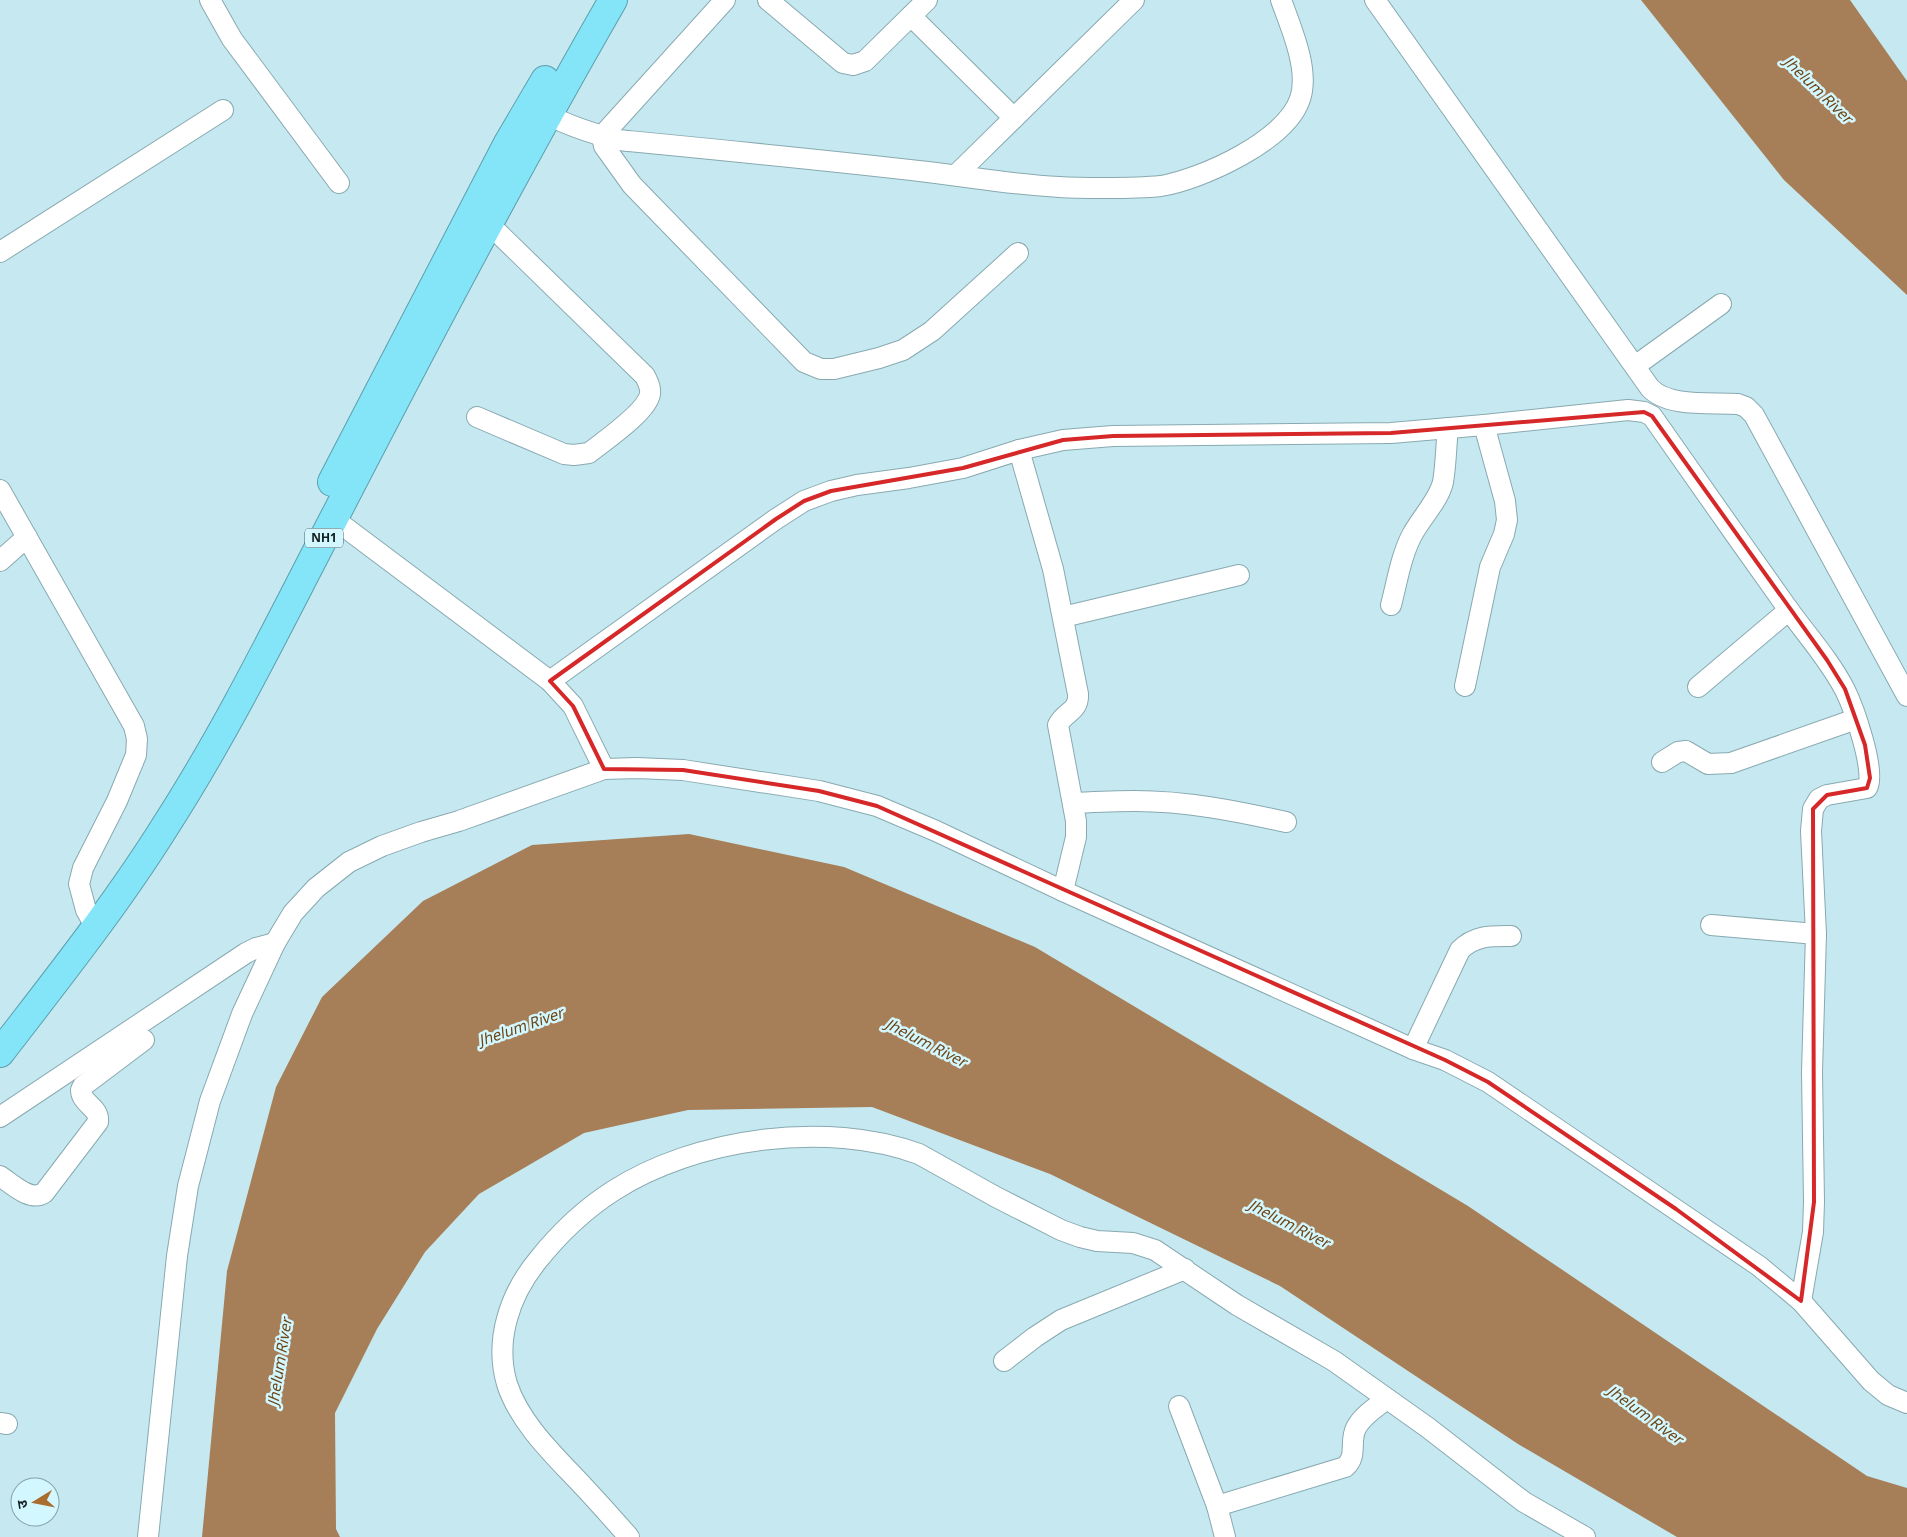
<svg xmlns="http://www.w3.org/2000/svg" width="1907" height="1537" viewBox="0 0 1907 1537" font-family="Georgia,'Noto Sans Devanagari',serif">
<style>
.water{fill:#a67e57}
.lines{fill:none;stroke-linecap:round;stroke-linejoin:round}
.minor-casing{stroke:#88a9b0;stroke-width:22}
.highway-casing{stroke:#5c9fad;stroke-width:30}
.minor{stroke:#fff;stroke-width:20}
.highway{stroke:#84e4f8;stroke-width:28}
.marked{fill:none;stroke:#d62828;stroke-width:4;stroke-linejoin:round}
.labels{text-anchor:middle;stroke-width:5;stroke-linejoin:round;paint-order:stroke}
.shield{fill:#d3f7fe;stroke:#4c6064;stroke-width:1}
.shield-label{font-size:12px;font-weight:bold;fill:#122022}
.water-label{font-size:15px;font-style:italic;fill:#6d4415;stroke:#d3f7fe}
</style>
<rect width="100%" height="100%" fill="#c6e9f1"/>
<g class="water">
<polygon points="1641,0 1850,0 1907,81 1907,295 1784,180"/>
<polygon points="689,834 844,867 1035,947 1468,1206 1867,1476 1907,1488 1907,1537 1677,1537 1518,1444 1280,1286 1050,1174 872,1107 688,1110 584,1133 479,1194 425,1252 377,1329 335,1413 336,1529 340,1537 202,1537 227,1271 276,1087 322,997 423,901 532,845"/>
</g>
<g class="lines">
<g class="minor-casing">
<g id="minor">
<polyline points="210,0 232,39 339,183"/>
<polyline points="725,0 602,136 604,146 632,185 804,362 821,369 834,369 879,358 903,350 932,331 1018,253"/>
<polyline points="768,0 843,63 853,65 865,61 927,0"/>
<path d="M1375 0 1650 388C1669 408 1712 402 1738 404L1746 407 1754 415 1907 696"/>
<polyline points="911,16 1014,118"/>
<path d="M536 108C560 123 590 133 618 140 721 150 825 160 928 172 971 177 1015 185 1059 187 1074 188 1089 188 1104 188 1123 188 1142 188 1161 186 1202 179 1286 141 1300 99 1310 70 1291 28 1281 0"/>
<polyline points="956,175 1134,0"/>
<polyline points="0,252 223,110"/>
<polyline points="1635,366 1721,304"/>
<path d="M477 417 564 454 574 455 589 453C604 441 647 412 650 394 651 388 648 382 645 376L489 224 477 217"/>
<path d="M1019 450 1053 569 1078 694C1079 712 1065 711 1058 725L1076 821V837L1063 891"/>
<polyline points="0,490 134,726 137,739 136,755 117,801 83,868 79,884 86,910 96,928"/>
<polyline points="334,519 550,681 573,706 604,769"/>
<polyline points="0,561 27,537"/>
<path d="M1391 605C1397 582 1401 556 1412 535 1421 518 1439 500 1443 482 1446 465 1446 446 1448 428"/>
<polyline points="1063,617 1239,575"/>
<path d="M550 681 776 519 804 501 831 491 857 485 909 478 963 468 1019 450 1063 440 1113 436 1391 433 1484 425 1628 410 1644 412 1652 416C1696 479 1741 543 1786 606 1805 633 1829 659 1845 690 1853 706 1877 773 1867 788L1827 795 1819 799 1813 809 1811 831 1816 934 1812 1072 1814 1202 1813 1232 1801 1301"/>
<polyline points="1465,686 1490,567 1504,534 1507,520 1505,501 1484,425"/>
<polyline points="1698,687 1789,610"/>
<polyline points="1662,762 1678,752 1686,751 1708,764 1731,763 1856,719"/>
<path d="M1073 803C1094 802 1114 801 1135 801 1186 801 1236 811 1286 822"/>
<polyline points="1711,925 1816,934"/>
<path d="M1413 1049 1460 950C1475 935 1491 936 1511 936"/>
<polyline points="0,1117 246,953 256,948 275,943"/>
<path d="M0 1176C12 1184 30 1202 44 1193L98 1122C100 1107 81 1104 81 1090L83 1086 144 1040"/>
<polyline points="1004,1361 1035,1337 1061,1320 1185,1269"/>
<polyline points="1179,1406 1217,1506"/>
<polyline points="0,1423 7,1424"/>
<polyline points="148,1537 177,1256 188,1186 210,1101 242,1014 275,943 293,913 316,888 349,862 382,846 421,832 459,821 604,769 637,768 683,770 819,791 877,806 936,831 1063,891 1413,1049 1445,1060 1488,1082 1759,1266 1801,1301 1871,1381 1888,1395 1907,1403"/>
<path d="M629 1537C614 1520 599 1503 583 1486 555 1456 520 1424 507 1384 494 1340 510 1294 538 1260 558 1235 585 1209 613 1191 695 1138 827 1120 919 1154L996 1197 1061 1230 1080 1237 1097 1241 1133 1243 1155 1250 1237 1305 1334 1361 1427 1427 1524 1502 1585 1537"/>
<path d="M1225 1537 1217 1506 1345 1467C1358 1456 1349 1442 1356 1428 1362 1416 1376 1407 1387 1399"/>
</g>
</g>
<g class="highway-casing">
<g id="highway">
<polyline points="332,482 508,143 545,80"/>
<path d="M0 1053C57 979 116 905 166 825 229 727 280 622 334 518 424 344 515 170 613 0"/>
</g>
</g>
<use href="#minor" class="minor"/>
<use href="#highway" class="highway"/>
</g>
<path class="marked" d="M1644 412 1652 416 1827 660 1845 689 1865 745 1870 778 1867 788 1827 795 1813 809 1814 1202 1801 1301 1676 1209 1488 1082 1445 1060 877 806 819 791 683 770 604 769 573 706 550 681 776 519 804 501 831 491 963 468 1063 440 1113 436 1391 433Z"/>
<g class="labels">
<rect class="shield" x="305" y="528.5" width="38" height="19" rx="4"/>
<g class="shield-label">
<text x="324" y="542">NH1</text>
</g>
<g class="water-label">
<text transform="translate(1818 90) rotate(44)" y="5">Jhelum River</text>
<text transform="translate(521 1027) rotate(-19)" y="5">Jhelum River</text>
<text transform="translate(926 1043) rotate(27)" y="5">Jhelum River</text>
<text transform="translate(1289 1224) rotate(27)" y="5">Jhelum River</text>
<text transform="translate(280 1362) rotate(-81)" y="5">Jhelum River</text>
<text transform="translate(1645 1415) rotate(36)" y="5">Jhelum River</text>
</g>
</g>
<g transform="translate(35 1502) rotate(260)"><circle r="24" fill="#d3f7fe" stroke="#86a1a6"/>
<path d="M0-4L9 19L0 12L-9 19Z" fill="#a96e2e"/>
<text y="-8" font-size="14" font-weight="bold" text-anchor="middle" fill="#122022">उ</text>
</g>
</svg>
